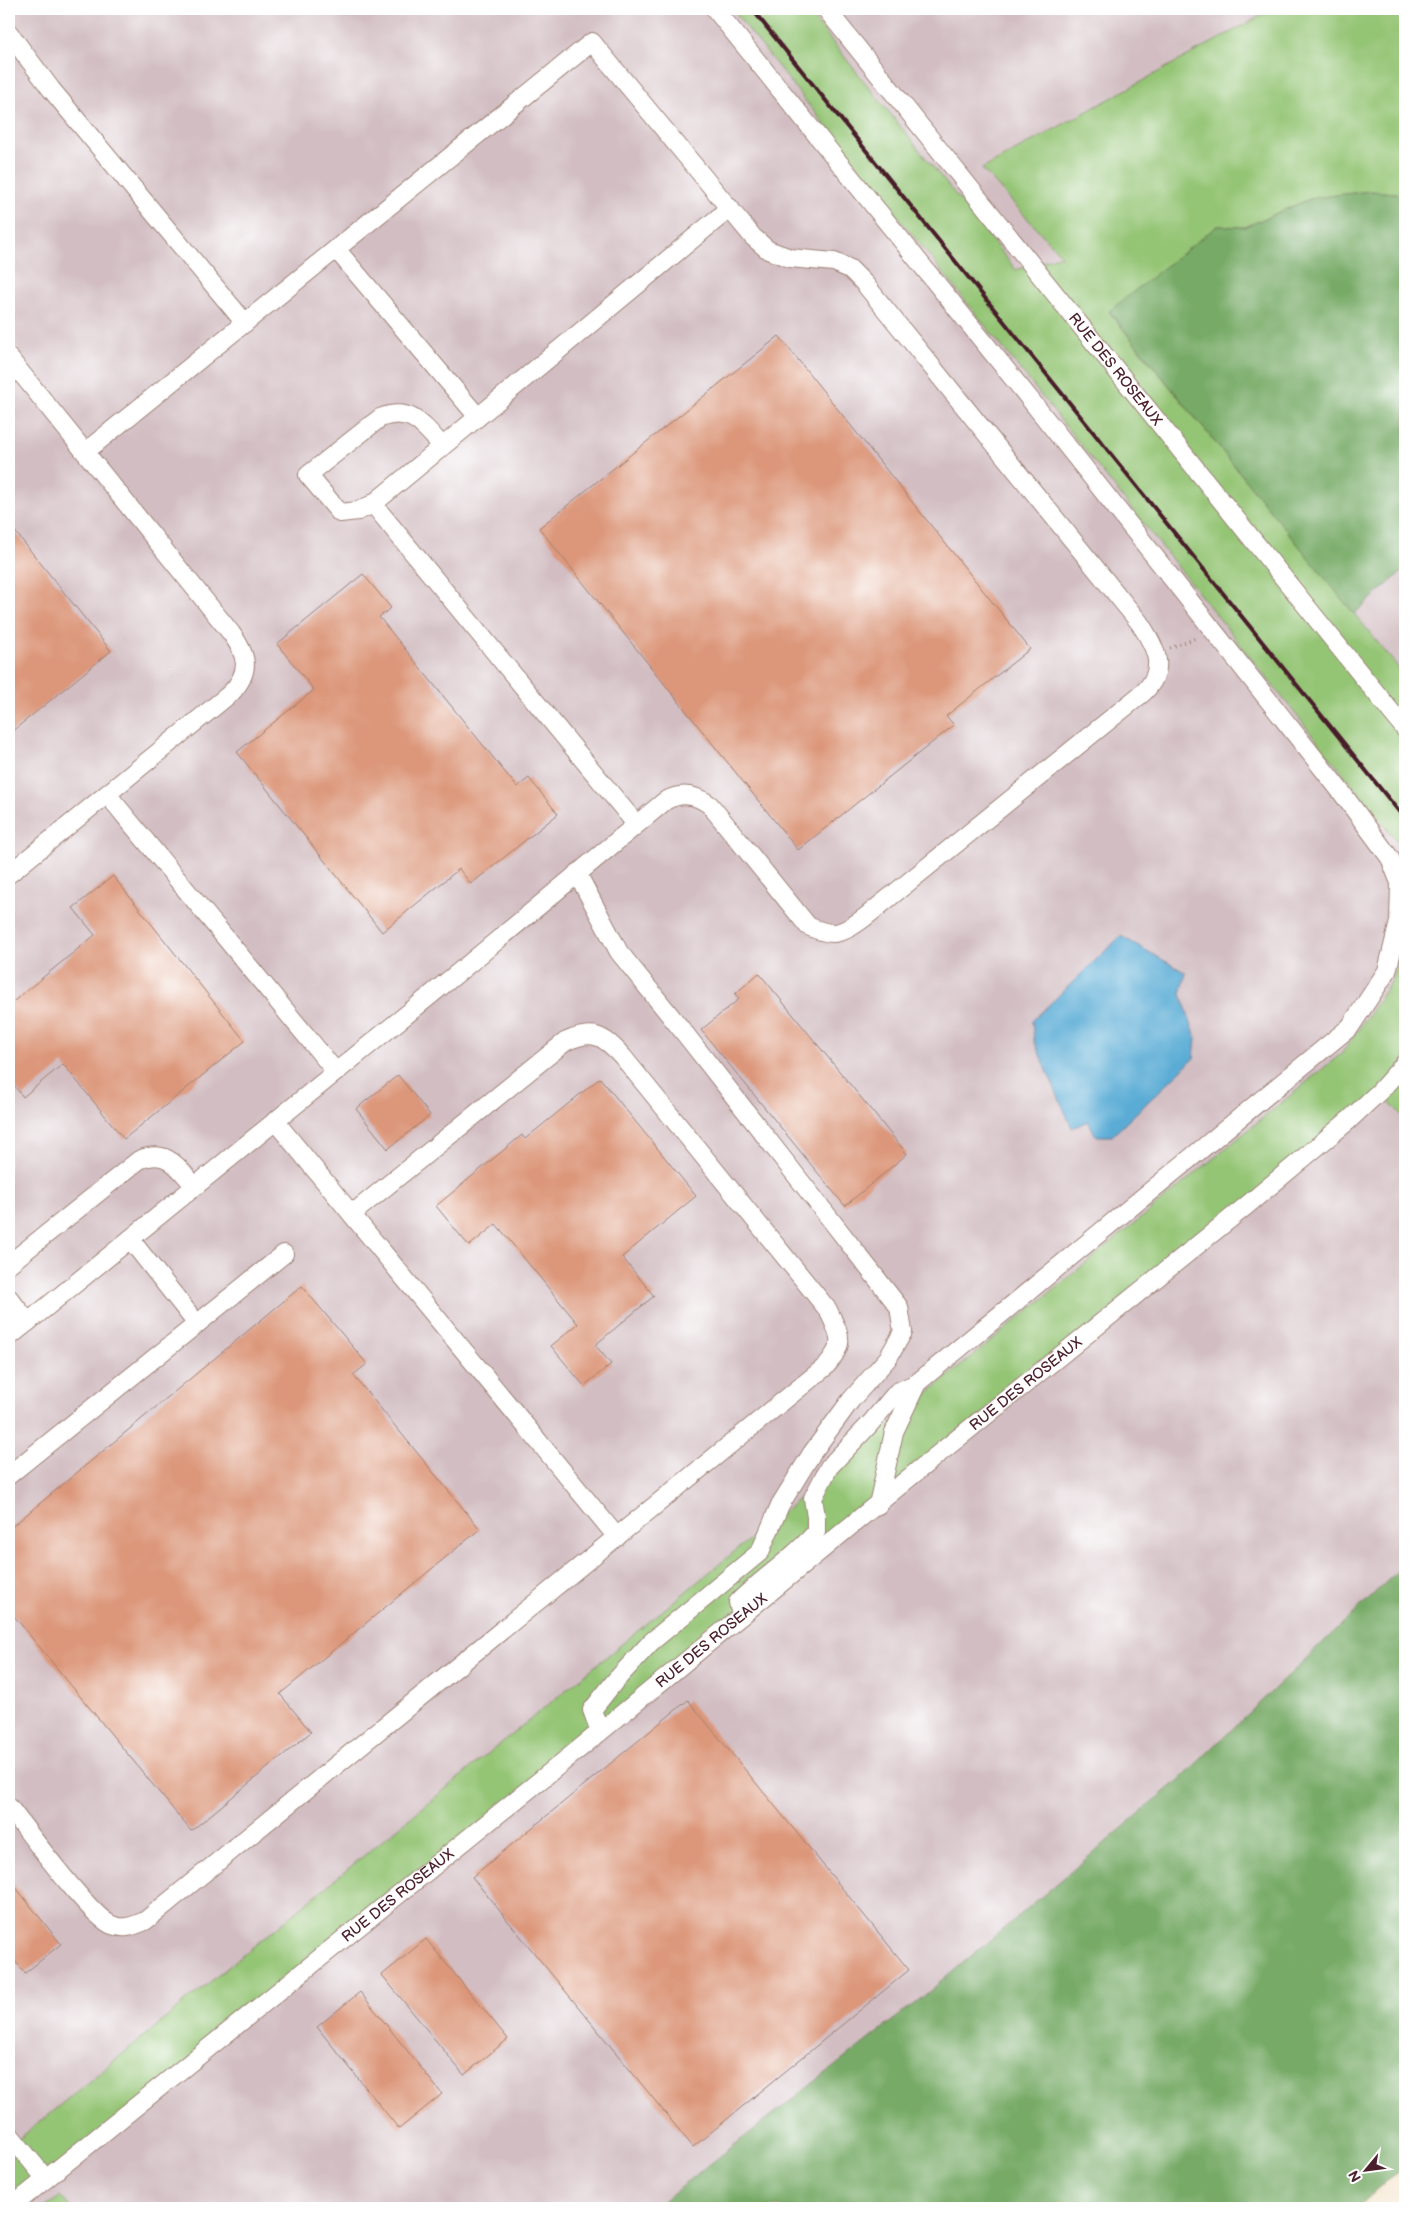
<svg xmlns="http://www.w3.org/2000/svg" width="1414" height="2217" viewBox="0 0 1414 2217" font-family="'Balsamiq Sans',sans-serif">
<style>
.industrial{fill:#d2bec2}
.green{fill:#94c574;stroke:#6f7250}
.forest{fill:#7a6;stroke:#606448}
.water{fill:#5aacd5;stroke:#526680}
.building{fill:#dc977a}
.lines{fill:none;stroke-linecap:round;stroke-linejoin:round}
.minor-casing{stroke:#9e8076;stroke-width:20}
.path{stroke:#9e8076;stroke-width:3;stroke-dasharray:1 4;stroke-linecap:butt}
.minor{stroke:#fff;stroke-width:18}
.rail{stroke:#4a1f2b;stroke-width:4}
.labels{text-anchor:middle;stroke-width:4;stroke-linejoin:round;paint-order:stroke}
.street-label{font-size:15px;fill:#4a1f2b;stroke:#fff}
</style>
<rect width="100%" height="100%" fill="#fff"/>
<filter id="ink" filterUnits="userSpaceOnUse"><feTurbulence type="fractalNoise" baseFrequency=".02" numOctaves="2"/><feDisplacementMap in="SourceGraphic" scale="10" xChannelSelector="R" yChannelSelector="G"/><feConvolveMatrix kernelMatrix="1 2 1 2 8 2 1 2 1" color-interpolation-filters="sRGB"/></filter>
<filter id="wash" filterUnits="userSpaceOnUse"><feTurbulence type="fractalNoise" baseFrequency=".0096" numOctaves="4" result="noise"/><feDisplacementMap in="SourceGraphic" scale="20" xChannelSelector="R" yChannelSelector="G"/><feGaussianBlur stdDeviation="1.12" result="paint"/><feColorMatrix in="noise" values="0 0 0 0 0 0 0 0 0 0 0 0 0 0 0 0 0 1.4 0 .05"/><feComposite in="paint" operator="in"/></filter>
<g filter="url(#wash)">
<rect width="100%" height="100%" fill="#f2e0c2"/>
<polygon class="industrial" points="9,9 1405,9 1405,1564 1178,1781 924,1996 654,2208 9,2208"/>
<g class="green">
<polygon points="732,9 806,9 1016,270 1061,255 982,169 1273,9 1405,9 1405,194 1371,191 1312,198 1245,227 1217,226 1109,312 1405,676 1405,851"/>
<polygon points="1405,941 1405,1119 1380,1091 9,2208 9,2147 1342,1053 1393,979"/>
<polygon points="60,2196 71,2208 45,2208"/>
</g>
<g class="forest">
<polygon points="1371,191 1405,194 1405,569 1354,614 1109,311 1217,226 1245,227 1312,198"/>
<polygon points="1405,1564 1405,2169 1387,2181 1357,2208 654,2208 924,1996 1178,1781"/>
</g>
<polygon class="water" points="1121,936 1186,973 1181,994 1196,1038 1194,1058 1112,1136 1096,1136 1088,1121 1072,1128 1034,1041 1032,1021"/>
<g id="blocks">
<g class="building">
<polygon points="779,336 1030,649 946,716 954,725 798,850 539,528"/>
<polygon points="9,524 111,651 9,734"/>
<polygon points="363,574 391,608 379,617 517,787 529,778 558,814 471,884 459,869 382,932 237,752 314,690 277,644"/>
<polygon points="113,876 245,1041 124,1139 63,1064 23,1097 9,1079 9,1005 95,935 73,908"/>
<polygon points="759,973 907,1154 845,1206 701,1030 739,999 735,994"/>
<polygon points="398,1075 430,1115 388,1149 356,1109"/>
<polygon points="600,1078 696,1196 622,1257 654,1296 595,1345 611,1364 584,1386 551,1346 578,1324 496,1224 469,1246 436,1206 522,1135 525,1139"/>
<polygon points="302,1286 367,1364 353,1375 480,1529 280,1694 311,1732 191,1831 9,1610 9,1529"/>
<polygon points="688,1700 909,1970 693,2147 472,1877"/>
<polygon points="9,1879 61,1944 25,1973 9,1954"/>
<polygon points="426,1939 508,2039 464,2075 382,1975"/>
<polygon points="360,1992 442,2094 399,2129 317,2027"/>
</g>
</g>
</g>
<g filter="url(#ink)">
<use href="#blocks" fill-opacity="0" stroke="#9e8076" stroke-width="1"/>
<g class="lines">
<g class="minor-casing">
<g id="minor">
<polyline points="715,9 1037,408 1342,793 1390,858 1400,883 1399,922 1387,971 1350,1027 917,1383 894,1432 878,1505"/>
<path id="s1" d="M826 9 1405 729"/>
<polyline points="9,33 51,89 245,323"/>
<polyline points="336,249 478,417"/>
<path d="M9 358 231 633C248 656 251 671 231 693L9 874"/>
<path d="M442 446C423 425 411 406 380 418L308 475 340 513 358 511 373 504 730 208"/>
<polyline points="373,504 636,824"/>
<polyline points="107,794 336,1072"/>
<polyline points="577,873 619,952 686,1035 899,1307 903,1332 888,1358 851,1400 812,1453 780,1505 760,1552 651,1642 615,1681 592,1710 600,1732"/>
<polyline points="275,1121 617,1537"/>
<polyline points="130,1239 197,1324"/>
<path d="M9 1264 139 1160C168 1148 177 1167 195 1186"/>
<polyline points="9,1298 28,1322 9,1337"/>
<path d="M28 1322 470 963 665 801C681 792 695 794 710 805L808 926C834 938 842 934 864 918L1144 692C1168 668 1155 646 1139 622L864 283 850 269 834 262 790 258 768 250 753 237 592 42 85 452"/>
<polyline points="9,1475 284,1254"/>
<path d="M741 1616 738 1602C763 1577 793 1559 816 1532V1517L813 1498 829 1467 869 1425 897 1392 917 1383"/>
<path d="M9 1807C27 1830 90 1917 112 1925 124 1930 133 1926 145 1921L825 1367C846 1343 841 1337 828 1310L623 1057C603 1035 593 1029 565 1042L352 1214"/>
<polyline points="9,2134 46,2179"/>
<path id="s2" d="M10 2208 600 1732 921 1468 1246 1206 1349 1120 1380 1091 1405 1063"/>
</g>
</g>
<polyline class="path" points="1170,648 1196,638"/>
<use href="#minor" class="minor"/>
<polyline class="rail" points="752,9 1405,819"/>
</g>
</g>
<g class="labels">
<g class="street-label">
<text dy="5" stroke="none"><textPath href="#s1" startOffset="462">RUE DES ROSEAUX</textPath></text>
<text dy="5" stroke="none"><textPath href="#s2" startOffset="1308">RUE DES ROSEAUX</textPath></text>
<text dy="5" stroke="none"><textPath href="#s2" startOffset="902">RUE DES ROSEAUX</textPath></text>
<text dy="5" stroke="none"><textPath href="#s2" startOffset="498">RUE DES ROSEAUX</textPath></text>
</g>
</g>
<rect width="1414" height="2217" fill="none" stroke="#fff" stroke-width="30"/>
<g transform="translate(1366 2170) rotate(241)" stroke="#ffffff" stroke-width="4" paint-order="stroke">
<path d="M0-4L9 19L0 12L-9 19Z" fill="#4a1f2b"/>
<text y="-8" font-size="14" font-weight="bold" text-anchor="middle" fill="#4a1f2b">N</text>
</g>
</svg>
